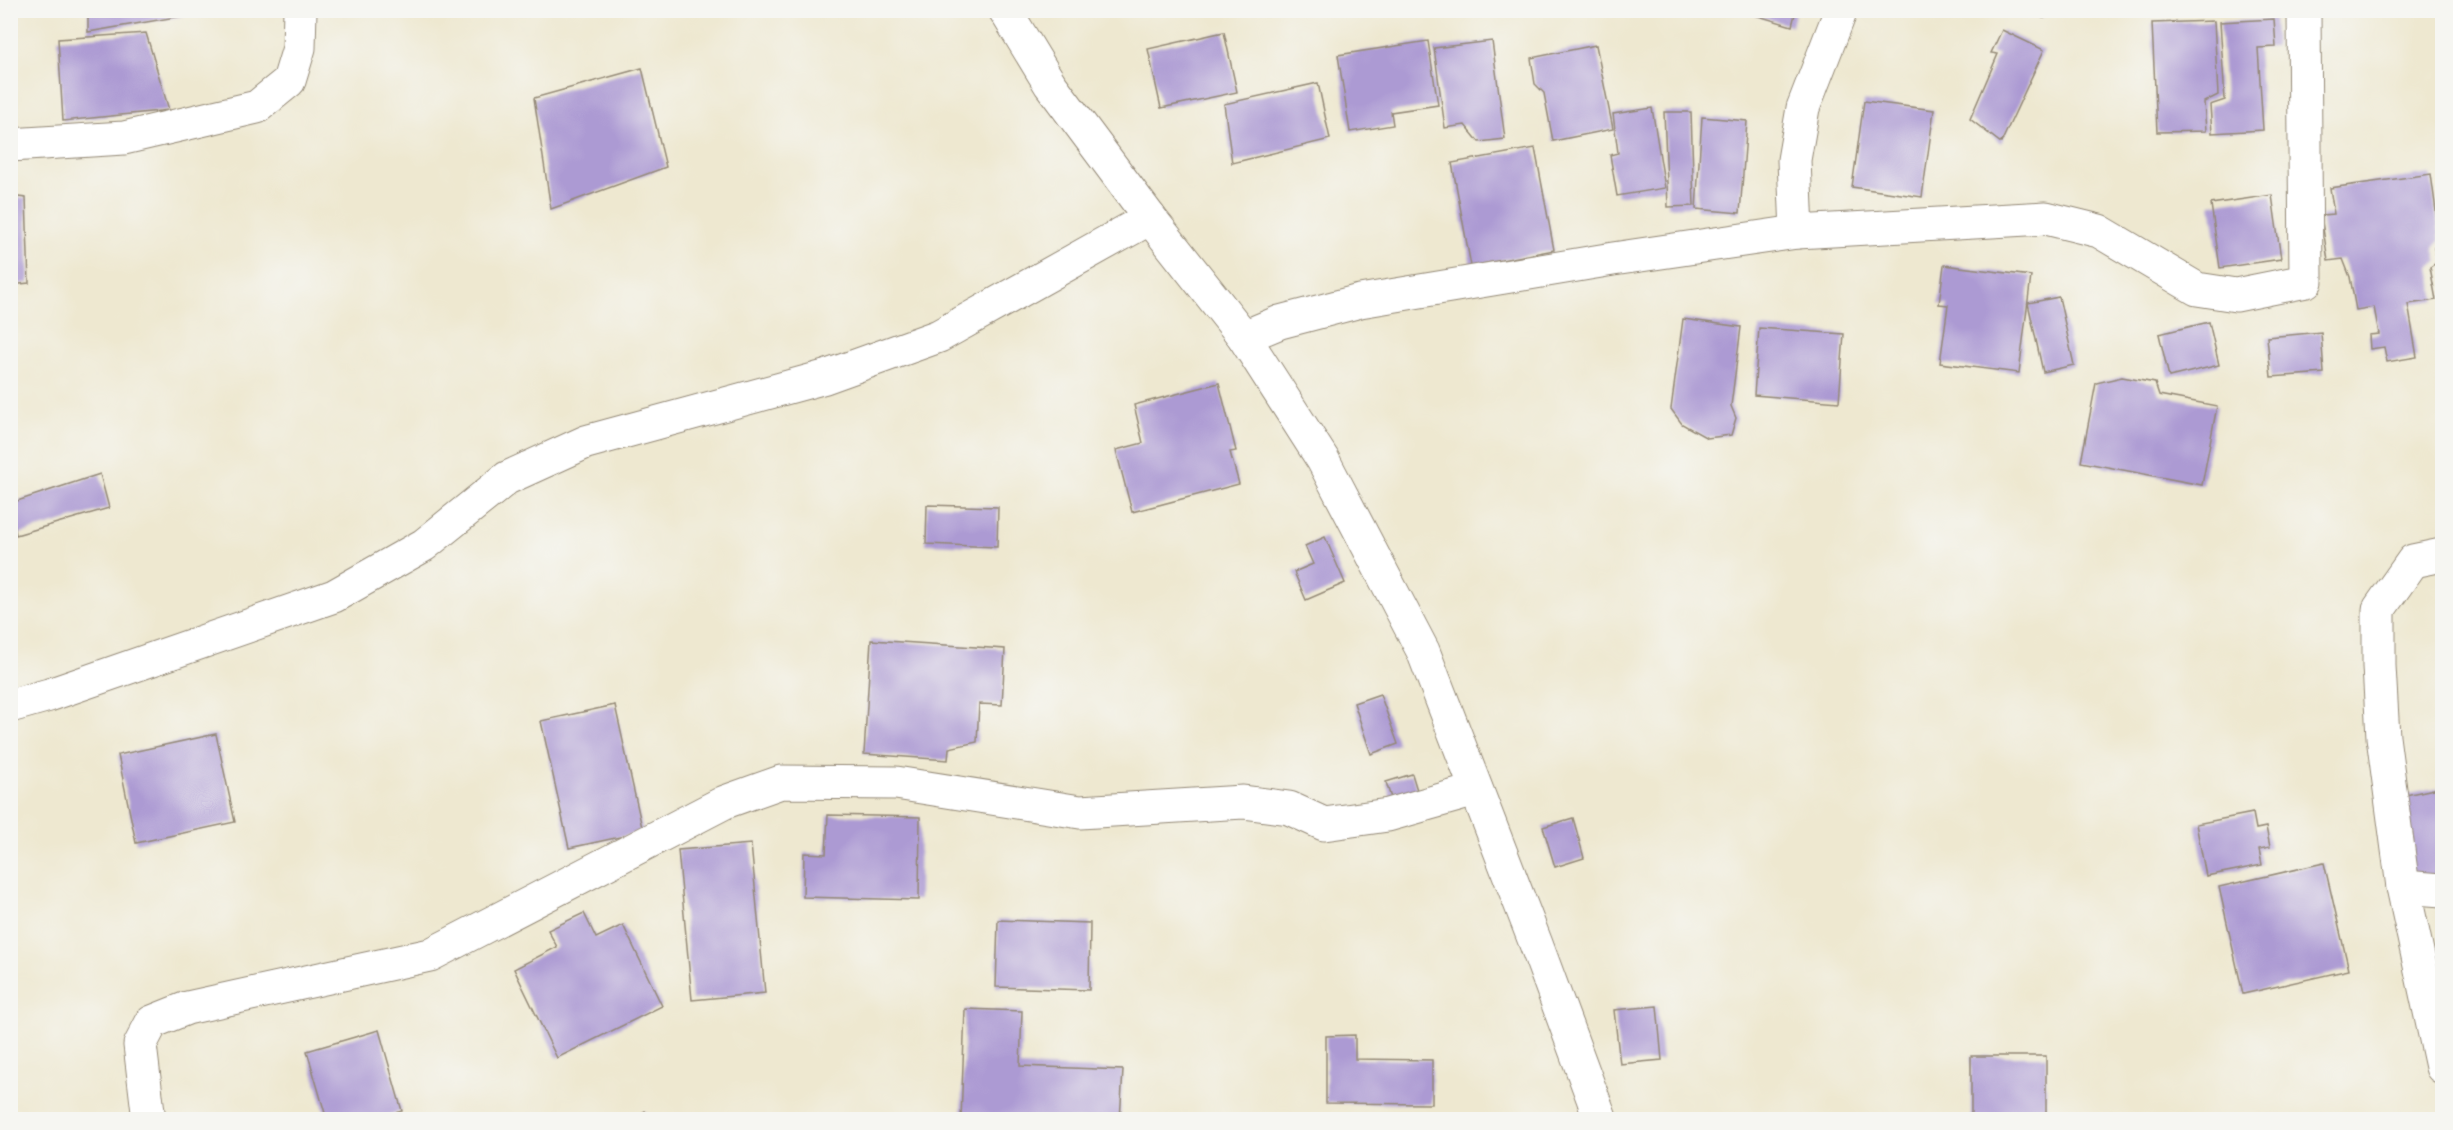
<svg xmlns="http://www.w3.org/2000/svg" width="2453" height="1130" viewBox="0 0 2453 1130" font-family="'Sorts Mill Goudy',serif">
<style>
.building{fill:#ac9ad3}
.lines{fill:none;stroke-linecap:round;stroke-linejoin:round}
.minor-casing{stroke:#948977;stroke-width:35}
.tertiary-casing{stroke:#948977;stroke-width:35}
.minor{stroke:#fff;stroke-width:33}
.tertiary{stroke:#fff;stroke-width:33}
</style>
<rect width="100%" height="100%" fill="#f6f6f2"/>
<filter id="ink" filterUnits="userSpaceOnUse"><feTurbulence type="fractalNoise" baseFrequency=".0167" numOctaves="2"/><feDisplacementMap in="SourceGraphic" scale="12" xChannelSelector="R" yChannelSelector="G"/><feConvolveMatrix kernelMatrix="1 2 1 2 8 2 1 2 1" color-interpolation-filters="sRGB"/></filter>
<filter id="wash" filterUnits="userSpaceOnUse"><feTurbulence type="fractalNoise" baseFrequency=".008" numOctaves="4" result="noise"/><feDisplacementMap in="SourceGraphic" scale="24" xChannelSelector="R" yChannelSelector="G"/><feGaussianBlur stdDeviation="1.35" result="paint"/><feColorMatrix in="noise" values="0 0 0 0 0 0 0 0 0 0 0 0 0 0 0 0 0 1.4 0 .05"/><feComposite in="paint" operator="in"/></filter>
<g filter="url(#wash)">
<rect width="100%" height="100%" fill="#eee8d0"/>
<g id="blocks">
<g class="building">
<polygon points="88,10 181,10 182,16 88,32"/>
<polygon points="1738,10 1796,10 1792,26"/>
<polygon points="2010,10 2045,10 2044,18"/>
<polygon points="2274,19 2276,47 2258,48 2263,130 2212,133 2210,105 2225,100 2220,22"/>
<polygon points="2214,21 2218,95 2204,102 2206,131 2157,132 2152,23"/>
<polygon points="2002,30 2044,50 2001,143 1970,119 1998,54 1991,53"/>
<polygon points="1224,32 1237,92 1161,108 1148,49"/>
<polygon points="146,33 169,110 63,121 58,39"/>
<polygon points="1428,41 1438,105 1391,112 1393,125 1350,132 1338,55"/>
<polygon points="1492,41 1505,139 1479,142 1465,125 1445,128 1434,48"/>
<polygon points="1596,45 1613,129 1553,141 1544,93 1535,84 1531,58"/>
<polygon points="642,68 666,167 551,209 534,98"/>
<polygon points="1318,83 1330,139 1232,163 1224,104"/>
<polygon points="1864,101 1934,110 1922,197 1852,187"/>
<polygon points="1652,108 1665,188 1617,196 1610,155 1618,153 1613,114"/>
<polygon points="1664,112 1691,112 1694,206 1668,207"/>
<polygon points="1702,117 1747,121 1740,213 1696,209"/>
<polygon points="1535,148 1554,250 1471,266 1452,163"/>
<polygon points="2431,174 2440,241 2434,248 2438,262 2430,267 2436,300 2408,304 2417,357 2387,362 2384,347 2370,349 2369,335 2379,334 2374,307 2356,310 2350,277 2343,259 2328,261 2321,215 2334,214 2330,188"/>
<polygon points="2272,195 2281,259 2220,268 2211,204"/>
<polygon points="10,196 26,198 29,283 10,285"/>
<polygon points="1944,265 2031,276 2019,373 1940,363 1948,305 1939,304"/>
<polygon points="2059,297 2074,365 2043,372 2028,303"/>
<polygon points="1683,319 1741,327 1731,406 1736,418 1731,435 1707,438 1682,424 1671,409"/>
<polygon points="2209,322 2219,365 2169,377 2159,334"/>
<polygon points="1759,328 1844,334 1839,402 1754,395"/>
<polygon points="2321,332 2324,373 2271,377 2267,337"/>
<polygon points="2122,377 2155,383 2159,395 2217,406 2202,485 2081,462 2096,383"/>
<polygon points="1219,383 1236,451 1230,452 1239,484 1132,512 1116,450 1143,443 1134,405"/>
<polygon points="100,474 109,508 16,535 11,503"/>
<polygon points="927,505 998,507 997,547 926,544"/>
<polygon points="1325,537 1345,583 1306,600 1294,572 1313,564 1305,546"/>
<polygon points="871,640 1005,649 1002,705 979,704 977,742 949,748 948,760 864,754"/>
<polygon points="1380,694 1398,744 1371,754 1354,703"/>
<polygon points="615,705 643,832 569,848 541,721"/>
<polygon points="216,734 235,822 136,843 118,755"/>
<polygon points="1412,774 1420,800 1394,808 1386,782"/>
<polygon points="2439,788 2442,806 2442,881 2415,886 2396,797"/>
<polygon points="2253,813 2256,829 2266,827 2270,847 2259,849 2262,865 2206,876 2196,824"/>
<polygon points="828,815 920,817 919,900 803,897 804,853 826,854"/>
<polygon points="1573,818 1584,858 1555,867 1543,827"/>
<polygon points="751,844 765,993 692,1000 678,850"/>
<polygon points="2324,863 2349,970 2243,994 2219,887"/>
<polygon points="584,913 596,938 623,925 662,1006 557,1058 514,969 557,947 548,930"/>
<polygon points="998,920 1090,923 1089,990 996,987"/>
<polygon points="1657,1006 1662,1060 1620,1064 1614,1010"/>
<polygon points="965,1009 1022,1011 1020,1066 1123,1070 1120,1120 961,1120"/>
<polygon points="379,1030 402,1111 372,1120 327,1120 307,1051"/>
<polygon points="1355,1035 1355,1059 1432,1060 1432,1104 1326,1103 1326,1036"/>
<rect x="1971" y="1056" width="75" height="64"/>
<polygon points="645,1111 649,1120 630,1120"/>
</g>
</g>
</g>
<g filter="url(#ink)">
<use href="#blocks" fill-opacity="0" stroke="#948977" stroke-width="1.5"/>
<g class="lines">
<g class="minor-casing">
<g id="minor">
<polyline points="10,145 124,138 257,107 289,81 299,48 300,10"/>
<polyline points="1797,232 1794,160 1803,108 1841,10"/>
<polyline points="1244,337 1280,322 1360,301 1613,259 1797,232 2046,218 2099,231 2197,289 2236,295 2306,281 2304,10"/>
<polyline points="10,706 49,695 334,596 424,545 507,478 586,442 825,377 939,336 1150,218"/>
<polyline points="2403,887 2383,737 2379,666 2379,609 2413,561 2442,555"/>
<polyline points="2442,890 2403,887 2442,1067"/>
<polyline points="149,1120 140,1045 152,1022 187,1008 430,955 725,802 781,782 896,783 1080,812 1243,802 1289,808 1324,824 1388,815 1476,790"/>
</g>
</g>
<g class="tertiary-casing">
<polyline id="tertiary" points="1005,10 1050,84 1150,218 1244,337 1323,460 1423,651 1536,944 1601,1120"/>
</g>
<use href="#minor" class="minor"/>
<use href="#tertiary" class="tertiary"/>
</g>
</g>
<rect width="2453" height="1130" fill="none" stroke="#f6f6f2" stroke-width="36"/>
</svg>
